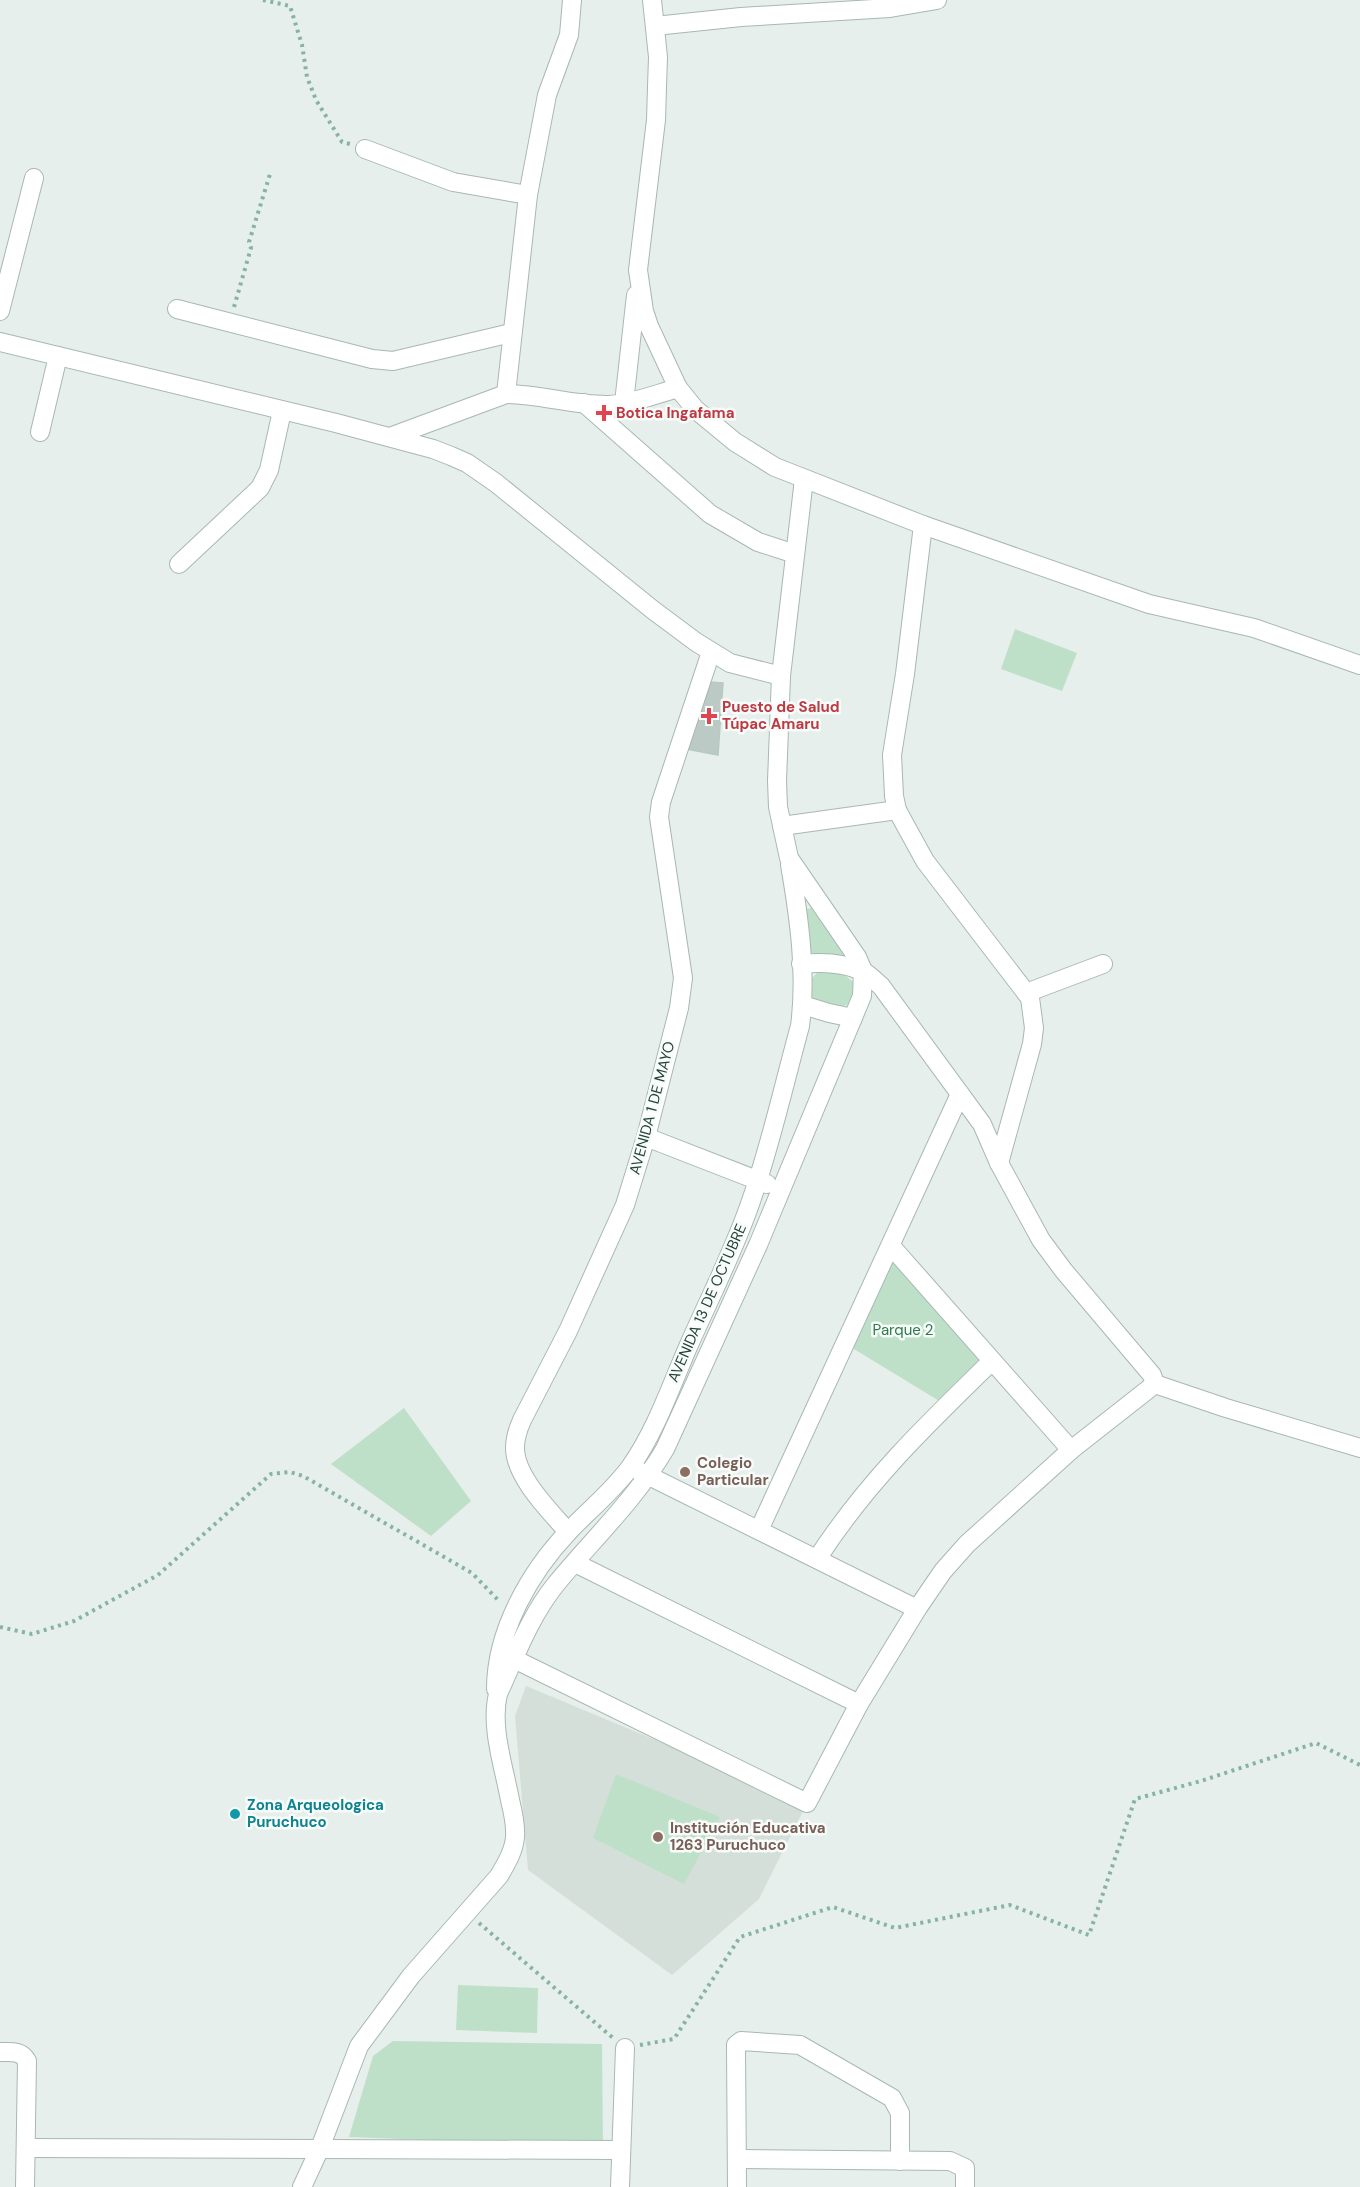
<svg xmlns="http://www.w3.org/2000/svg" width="1360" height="2187" viewBox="0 0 1360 2187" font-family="'DM Sans',sans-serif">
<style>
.built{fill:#d4dfda}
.green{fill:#bfe0c8}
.building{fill:#bbcac4;stroke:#b8c9c2;stroke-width:1.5}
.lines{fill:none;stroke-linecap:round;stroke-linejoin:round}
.minor-casing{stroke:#a8b8b2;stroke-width:20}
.path{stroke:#86b3a5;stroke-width:4;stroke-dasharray:3 4.5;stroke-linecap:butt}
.minor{stroke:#fff;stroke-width:18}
.health-dot{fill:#e0444e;stroke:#f7fbf9;stroke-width:2}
.education-dot{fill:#8d6e63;stroke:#f7fbf9;stroke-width:2}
.culture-dot{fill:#0f9aa8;stroke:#f7fbf9;stroke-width:2}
.labels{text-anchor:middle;stroke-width:5;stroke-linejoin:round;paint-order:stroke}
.health-label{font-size:15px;font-weight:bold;fill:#be3a42;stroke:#f7fbf9;text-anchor:start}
.street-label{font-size:15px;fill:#24423a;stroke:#f7fbf9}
.park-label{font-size:15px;fill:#2d7a4b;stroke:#f7fbf9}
.education-label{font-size:15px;font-weight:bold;fill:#785e54;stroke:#f7fbf9;text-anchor:start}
.culture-label{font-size:15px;font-weight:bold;fill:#0d838f;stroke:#f7fbf9;text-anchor:start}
</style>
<rect width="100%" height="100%" fill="#e6efeb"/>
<polygon class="built" points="526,1686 807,1803 759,1899 672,1975 528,1870 515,1716"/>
<g class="green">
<polygon points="1015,629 1077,653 1062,691 1001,669"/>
<polygon points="811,908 843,954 841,957 812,953 808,950 807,909"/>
<path d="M819 971C834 973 845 972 855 984 854 1006 847 1009 827 1004 821 1003 814 1001 811 995 809 991 809 985 809 981Z"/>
<polygon points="892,1253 985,1359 941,1402 849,1346"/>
<polygon points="404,1408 471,1501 431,1536 331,1464"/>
<polygon points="616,1774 720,1817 684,1884 593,1838"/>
<polygon points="458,1985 538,1988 537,2033 456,2030"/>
<polygon points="393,2041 602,2044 603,2147 349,2137 373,2056"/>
</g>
<polygon class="building" points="709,682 723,683 718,755 686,749"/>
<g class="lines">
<g class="minor-casing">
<g id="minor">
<polyline points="652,0 658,57 657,87 656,120 638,270 644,311 649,326 678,388 695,409 735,442 775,467 923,525 1149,604 1254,628 1360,665"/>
<polyline points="655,26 741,17 890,8 937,0"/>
<polyline points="365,149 453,182 528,195"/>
<polyline points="177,309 372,359 393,361 511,333"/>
<polyline points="0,311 34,178"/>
<polyline points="0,342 336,423 433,449 451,456 467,463 496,483 653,610 696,642 730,663 781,676"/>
<polyline points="506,394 528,195 547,95 569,35 572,0"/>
<polyline points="584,403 710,514 758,542 795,554"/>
<polyline points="624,403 636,295"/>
<polyline points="40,432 58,356"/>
<path d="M390 437 506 394C540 394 574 406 609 405 632 404 656 394 678 388"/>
<polyline points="923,525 905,674 892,755 894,796 897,810 925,861 1030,998 1034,1028 1032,1044 999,1163"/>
<polyline points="179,564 260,488 269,470 282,411"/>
<polyline points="782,826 897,810"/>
<path d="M801 964C820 962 844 963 862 971 869 974 875 981 881 986L982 1124 999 1163 1041 1240 1064 1271 1152 1375 1155 1384"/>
<polyline points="1026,993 1103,964"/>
<polyline points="803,1005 829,1013 853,1018"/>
<polyline points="646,1137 767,1184"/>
<polyline points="891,1246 1071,1450"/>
<polyline points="1155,1384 1226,1408 1360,1448"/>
<polyline points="639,1471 917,1609"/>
<polyline points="759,1530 960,1094"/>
<path d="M568 1532C550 1511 515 1477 515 1448 515 1438 518 1429 522 1420L568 1331 625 1205 646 1137 679 1008 683 978 659 817 661 802 711 652"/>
<path d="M817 1559C866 1483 927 1424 992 1361"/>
<polyline points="575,1563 859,1704"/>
<polyline points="514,1659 807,1803 859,1704 917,1609 943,1571 967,1544 1071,1450 1155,1384"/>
<path d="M496 1689C496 1631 530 1572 569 1531 589 1510 614 1490 631 1466 656 1430 671 1386 688 1347 709 1299 734 1251 751 1201 771 1144 784 1084 800 1026 807 973 799 917 790 865"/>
<path d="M0 2052C11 2052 21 2050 27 2061L25 2187"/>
<polyline points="26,2148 621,2150"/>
<polyline points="738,2159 950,2161 965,2168 965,2187"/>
<path d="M302 2187 320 2148 359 2046 411 1976 499 1876C506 1864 514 1851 515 1837 516 1825 513 1812 510 1800 504 1767 490 1727 498 1694 515 1657 530 1616 556 1584 593 1539 635 1500 665 1449L758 1245 862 996 863 971 857 957 789 858 778 807 777 781 781 676 804 479"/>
<polyline points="620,2187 625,2048"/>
<polyline points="737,2187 736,2045 741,2041 800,2045 892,2098 900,2113 900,2161"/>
</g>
</g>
<g class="path">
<polyline points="263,0 290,6 302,45 307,77 316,100 342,142 350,144"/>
<polyline points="234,307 251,248 249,242 271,171"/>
<polyline points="0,1627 32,1634 74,1621 158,1575 271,1474 290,1472 303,1476 472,1573 500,1602"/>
<polyline points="479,1923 613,2038"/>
<polyline points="640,2045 674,2039 740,1937 833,1907 895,1928 1010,1905 1089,1935 1135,1799 1201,1781 1316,1743 1360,1765"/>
</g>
<use href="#minor" class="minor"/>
</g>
<g class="health-dot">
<path d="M601 404h6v6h6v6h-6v6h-6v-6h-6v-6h6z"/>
<path d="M706 707h6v6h6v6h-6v6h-6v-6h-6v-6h6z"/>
</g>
<g class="education-dot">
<circle cx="685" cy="1472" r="6"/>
<circle cx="658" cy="1837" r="6"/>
</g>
<circle class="culture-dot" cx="235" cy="1814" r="6"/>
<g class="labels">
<g class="health-label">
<text x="616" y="418">Botica Ingafama</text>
<text x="722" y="712">Puesto de Salud<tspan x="722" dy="17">Túpac Amaru</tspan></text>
</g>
<g class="street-label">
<text transform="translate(652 1108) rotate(-75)" y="5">AVENIDA 1 DE MAYO</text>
<text transform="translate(707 1303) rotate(-66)" y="5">AVENIDA 13 DE OCTUBRE</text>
</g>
<g class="park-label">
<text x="903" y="1335">Parque 2</text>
</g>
<g class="education-label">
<text x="697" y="1468">Colegio<tspan x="697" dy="17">Particular</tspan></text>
<text x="670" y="1833">Institución Educativa<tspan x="670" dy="17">1263 Puruchuco</tspan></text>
</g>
<g class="culture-label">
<text x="247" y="1810">Zona Arqueologica<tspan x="247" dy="17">Puruchuco</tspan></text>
</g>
</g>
</svg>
